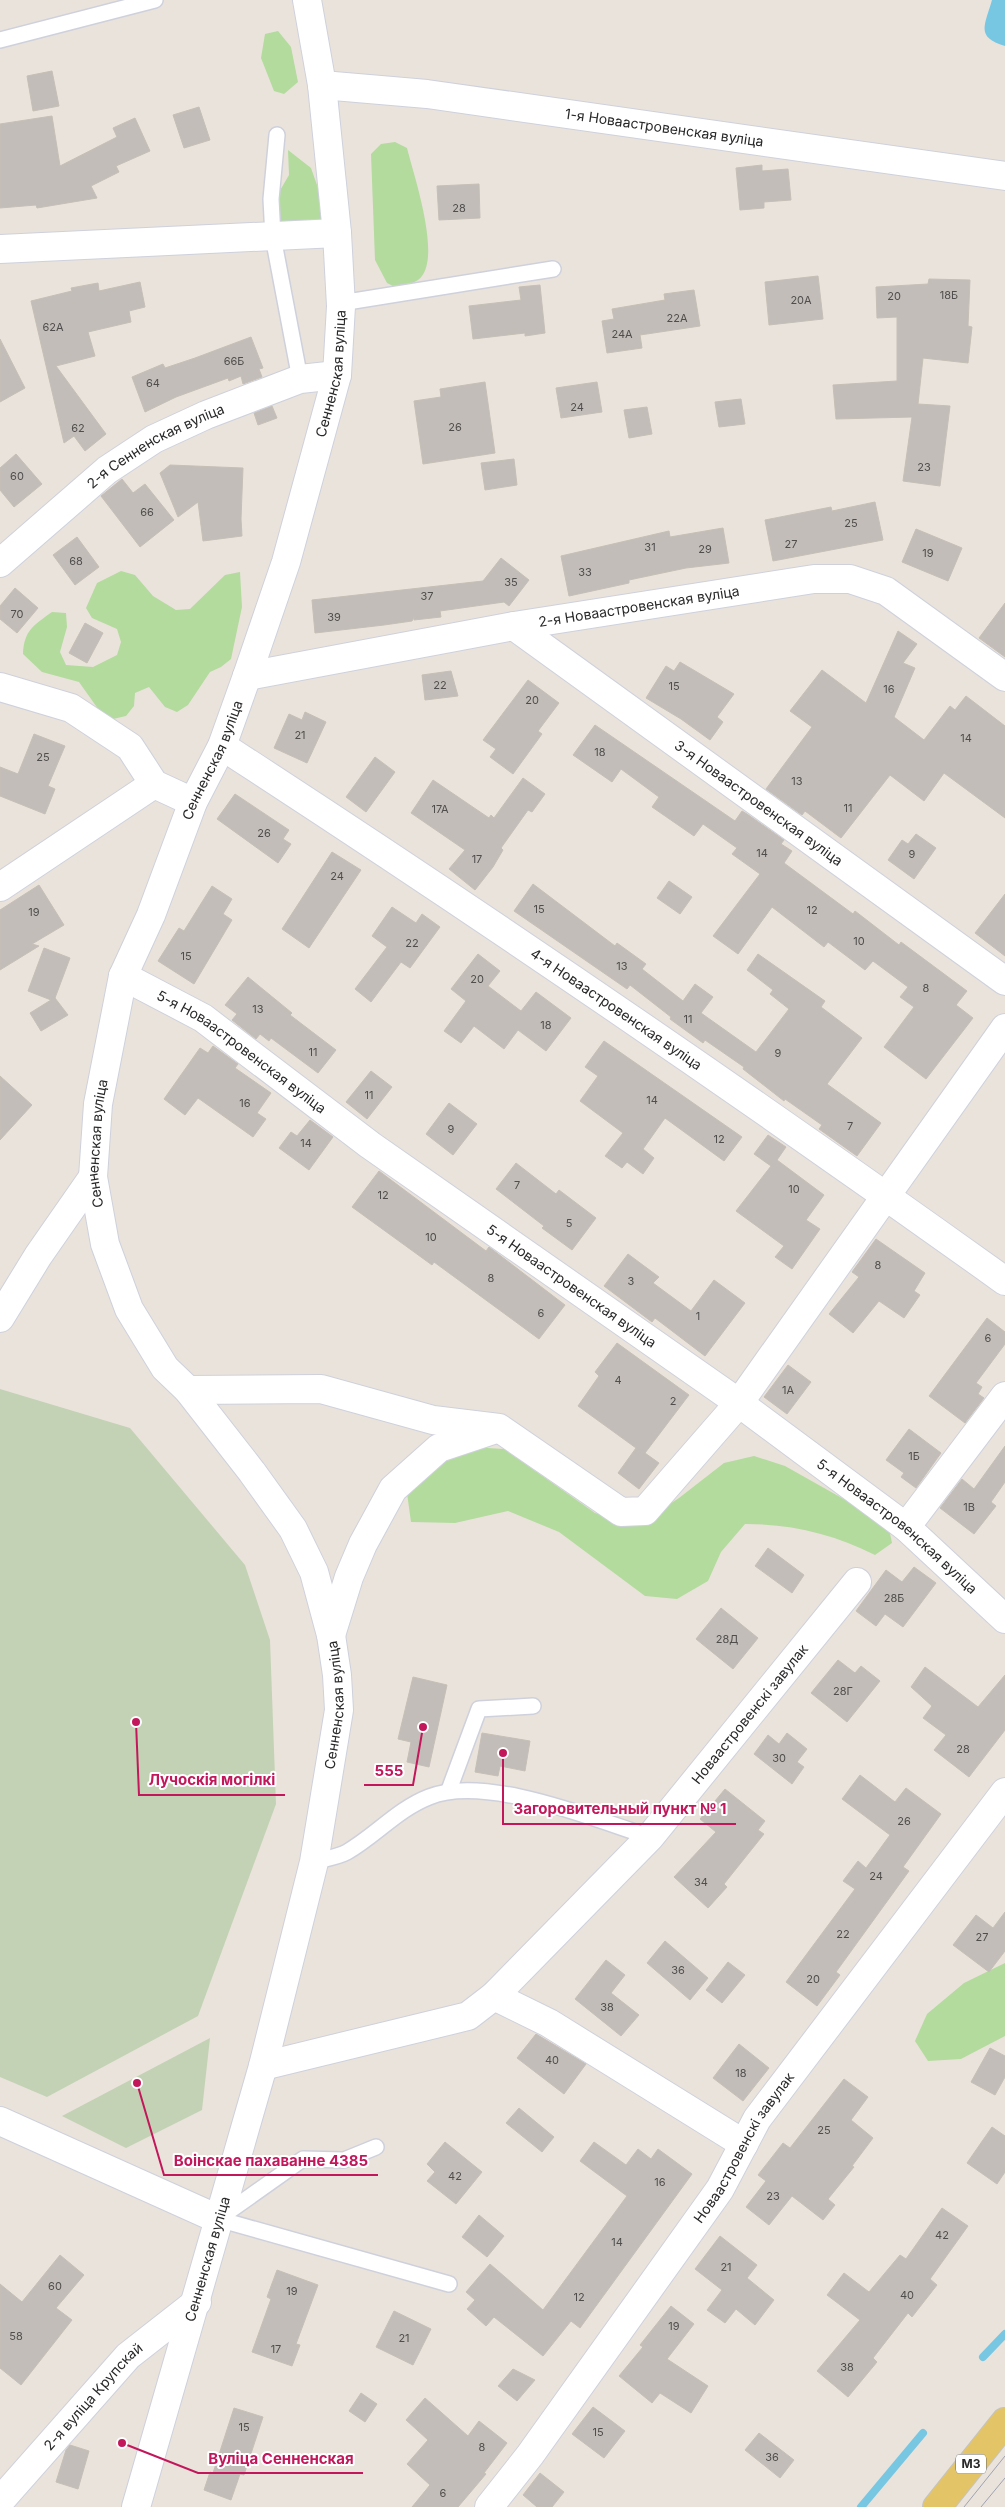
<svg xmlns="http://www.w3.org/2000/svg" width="1005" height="2507" viewBox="0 0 1005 2507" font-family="Inter,sans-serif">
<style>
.green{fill:#b3db9d}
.cemetery{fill:#c3d2b4}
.water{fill:#78c7e2}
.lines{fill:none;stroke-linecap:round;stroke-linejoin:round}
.stream{stroke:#78c7e2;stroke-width:8}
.building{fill:#c2bdb8;stroke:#c5bfb6}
.lane-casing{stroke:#ced1dc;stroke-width:18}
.street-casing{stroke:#ced1dc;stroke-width:30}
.secondary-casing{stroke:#ced1dc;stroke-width:30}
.primary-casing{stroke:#c3c3c3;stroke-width:30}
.lane{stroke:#fff;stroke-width:15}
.street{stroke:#fff;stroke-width:28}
.secondary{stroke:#fff;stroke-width:28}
.primary{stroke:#e3c567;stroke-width:28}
.tram{stroke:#9fa2b1;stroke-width:1}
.labels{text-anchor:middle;stroke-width:4;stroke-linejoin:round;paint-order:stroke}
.number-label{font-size:11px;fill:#4f4e4d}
.shield{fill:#fff;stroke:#696969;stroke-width:1}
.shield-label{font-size:12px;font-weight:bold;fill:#292929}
.street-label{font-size:14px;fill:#292929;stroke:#fff}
.leader{fill:none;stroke:#c2185b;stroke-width:2}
.callout-dot{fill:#c2185b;stroke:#fff;stroke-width:2}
.callout-label{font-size:15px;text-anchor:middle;font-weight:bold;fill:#c2185b;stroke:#fff;stroke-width:4;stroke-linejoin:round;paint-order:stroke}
</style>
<rect width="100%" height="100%" fill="#eae3dc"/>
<g class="green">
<polygon points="278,31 291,47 298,82 284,94 274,91 261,58 265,34"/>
<path d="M395 142 407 148C414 176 440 252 422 276 418 282 405 286 399 289L387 283 375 260 371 154 381 144Z"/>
<polygon points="288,150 311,168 323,202 321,222 290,226 276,219 275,199 289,175"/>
<path d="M121 571 135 575 153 596 176 610 190 609 225 575 240 572 242 607 231 659 221 667 210 672 188 705 177 712 165 707 149 687 135 693 134 706 126 716 113 719 101 713 79 682 42 672 23 654C24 630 34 625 52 612L66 613 67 627 60 652 66 665 93 667 117 655 121 642 117 629 92 618 86 608 97 583Z"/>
<path d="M471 1447 504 1449 595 1513 641 1523 679 1498 724 1463 754 1456 785 1466 888 1524 892 1543 875 1555C833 1534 792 1524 745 1524L721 1552 708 1581 677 1599 645 1596 559 1532 508 1511 455 1523 411 1522 407 1493 424 1471Z"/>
<polygon points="1005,1963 1005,2036 961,2059 928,2061 915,2041 927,2014 964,1983"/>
</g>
<g class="cemetery">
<polygon points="0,1389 130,1428 245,1565 270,1640 276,1804 198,2016 47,2097 0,2077"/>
<polygon points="210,2038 202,2110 126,2148 62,2116"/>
</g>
<path class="water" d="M992 0H1005V46C975 37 985 25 992 0Z"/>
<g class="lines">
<g class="stream">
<polyline points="983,2357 1005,2334"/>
<polyline points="861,2507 923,2433"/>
</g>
</g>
<g class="building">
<polygon points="52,71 59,106 33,111 27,76"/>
<polygon points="199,107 210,140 184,148 173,115"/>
<polygon points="52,116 60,166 117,137 113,128 135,118 150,151 116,166 119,172 91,186 97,198 37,208 36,205 0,208 0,124"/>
<polygon points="762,165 762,171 788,169 791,200 764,202 764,208 740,210 736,168"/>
<polygon points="479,184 480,218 439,220 437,186"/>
<polygon points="818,276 823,319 769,325 765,282"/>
<polygon points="929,279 970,280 968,326 972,327 968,363 923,358 918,404 950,406 940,486 903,481 912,417 836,419 833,385 897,381 897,317 877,318 876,287 928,284"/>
<polygon points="140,282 145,307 129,311 131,322 88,332 95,356 56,366 106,434 85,451 74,436 64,443 31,301 72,291 71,288 98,283 99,291"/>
<polygon points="540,285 545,333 525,336 525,333 473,339 469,306 521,300 519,287"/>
<polygon points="694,290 700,326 640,335 642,348 607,353 602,321 614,319 612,309 665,300 664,294"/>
<polygon points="251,337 263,368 259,369 262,377 243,384 241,376 229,381 228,378 176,397 145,412 132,377 163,364 165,368 195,358"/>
<polygon points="0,339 25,388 0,402"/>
<polygon points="485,382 495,453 423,464 414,401 441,397 440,389"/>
<polygon points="597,382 602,412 561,418 556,388"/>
<polygon points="741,399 745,424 719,427 715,402"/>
<polygon points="272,406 277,418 258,425 254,413"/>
<polygon points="647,407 652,434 629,438 624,410"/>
<polygon points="16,454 42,484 14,507 0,490 0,468"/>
<polygon points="514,459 517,485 485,490 481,463"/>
<polygon points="170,465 243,468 241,519 242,536 203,541 198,502 178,517 160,473"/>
<polygon points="122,479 133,493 145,484 174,520 140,547 101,496"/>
<polygon points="875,502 883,540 773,561 765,520 831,507 832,511"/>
<polygon points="723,528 729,563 686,568 629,580 629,583 569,596 561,556 669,531 670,537"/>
<polygon points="916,529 962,548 948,581 902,562"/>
<polygon points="77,537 99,567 75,585 53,555"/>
<polygon points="501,558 529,580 509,606 504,602 440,611 441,617 414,620 414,617 412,621 384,625 315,633 312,600 483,581"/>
<polygon points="15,588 38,608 17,633 0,619 0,606"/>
<polygon points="1005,603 1005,657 979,638"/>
<polygon points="85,623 103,633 87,663 69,653"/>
<polygon points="898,631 917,644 903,663 915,668 894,717 924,740 950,706 955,710 966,696 1005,726 1005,818 944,773 924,801 890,775 841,838 805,811 802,815 766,789 812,727 790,711 822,670 866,703"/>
<polygon points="680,662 734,694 717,717 723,722 710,740 681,719 646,698 666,666 674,671"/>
<polygon points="451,671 458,696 425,700 422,675"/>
<polygon points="528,680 559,703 538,731 542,734 513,774 490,757 496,749 483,740"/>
<polygon points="305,712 326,722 307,763 274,748 289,714 302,720"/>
<polygon points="595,725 735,821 742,811 747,814 784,840 781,844 792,851 784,863 853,914 855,911 899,945 901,942 967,991 956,1005 973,1018 926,1079 884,1047 914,1007 900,997 908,987 873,961 865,970 828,942 824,947 772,907 738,954 713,936 760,874 732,854 737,848 703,824 694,836 652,807 659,797 621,769 612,782 573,755"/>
<polygon points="34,734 65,746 48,786 55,789 45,814 0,796 0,767 18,774"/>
<polygon points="375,757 395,772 366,812 346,797"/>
<polygon points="523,778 545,794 532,812 528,810 501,848 503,850 493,867 475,890 449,869 465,850 411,813 433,780 489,818 491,815 494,818"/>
<polygon points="235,794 289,830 283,839 291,844 278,863 217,819"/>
<polygon points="916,834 936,848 914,879 888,860 902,840 908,844"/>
<polygon points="332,852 361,870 309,948 282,929"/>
<polygon points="669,881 692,897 680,914 657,898"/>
<polygon points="533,884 615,946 617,943 646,964 642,969 683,1001 695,984 713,997 701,1013 756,1052 789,1009 770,994 773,990 747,970 758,954 825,1001 821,1007 862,1038 827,1084 881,1123 857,1156 819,1129 822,1125 785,1099 784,1101 743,1069 744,1067 705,1040 703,1043 670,1019 671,1017 630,985 627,989 514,911"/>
<polygon points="39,885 64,925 32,944 39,946 0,970 0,910"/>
<polygon points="212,886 232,899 223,914 232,920 194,984 158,961 179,928 184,931"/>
<polygon points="1005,894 1005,956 975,933"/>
<polygon points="392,907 416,923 422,914 440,927 410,968 401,962 371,1002 355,989 387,947 372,936"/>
<polygon points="44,948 70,958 55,998 68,1015 41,1031 30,1013 51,1000 28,991"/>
<polygon points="478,954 500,971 488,986 521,1011 536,992 571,1018 546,1051 518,1030 504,1049 474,1026 461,1043 444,1031 466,1001 451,989"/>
<polygon points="248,977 292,1013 290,1015 336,1050 318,1073 271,1038 269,1041 260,1034 256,1039 232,1020 237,1014 225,1005"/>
<polygon points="604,1041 742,1137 724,1161 665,1118 643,1149 654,1158 643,1174 627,1162 622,1168 605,1156 623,1133 580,1101 598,1076 585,1067"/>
<polygon points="213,1046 238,1064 235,1068 271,1093 257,1113 266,1119 253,1137 198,1098 185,1115 164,1099 200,1048 208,1053"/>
<polygon points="371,1071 392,1087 367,1119 346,1102"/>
<polygon points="0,1076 32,1105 0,1140"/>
<polygon points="449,1103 477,1124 453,1155 426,1134"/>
<polygon points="310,1120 333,1137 309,1170 279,1148 291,1132 297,1136"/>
<polygon points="768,1135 786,1147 777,1160 824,1195 806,1220 820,1229 792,1269 775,1257 784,1246 736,1211 771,1166 754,1154"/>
<polygon points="516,1163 556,1194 559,1190 596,1218 572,1250 542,1228 544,1226 496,1189"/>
<polygon points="379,1171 486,1251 489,1247 565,1305 539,1339 434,1262 432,1265 352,1207"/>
<polygon points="876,1239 925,1273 914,1291 920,1295 904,1318 879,1301 853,1333 829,1314 859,1277 852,1272"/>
<polygon points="628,1254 659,1277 653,1283 691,1311 714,1280 745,1303 705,1356 655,1318 652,1322 604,1286"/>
<polygon points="987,1318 1005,1332 1005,1344 976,1383 982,1387 978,1394 984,1398 965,1423 929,1396"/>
<polygon points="617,1343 689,1395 645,1453 659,1463 639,1489 618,1473 636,1448 578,1406 599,1376 595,1372"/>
<polygon points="788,1365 811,1382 787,1414 764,1397"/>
<polygon points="909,1429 941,1453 916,1488 901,1477 904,1473 886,1460"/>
<polygon points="1005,1446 1005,1482 991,1502 996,1506 974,1534 940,1508 962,1479 974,1489"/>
<polygon points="768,1548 804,1575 792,1593 755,1566"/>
<polygon points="914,1567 936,1583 903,1627 885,1614 876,1626 856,1611 886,1570 902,1582"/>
<polygon points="721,1608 758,1638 733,1669 696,1639"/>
<polygon points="838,1660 855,1673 861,1666 880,1681 847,1722 811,1693"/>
<polygon points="925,1667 978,1707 1005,1675 1005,1730 969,1777 934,1750 946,1735 923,1718 932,1706 911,1687"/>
<polygon points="413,1677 447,1685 429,1767 407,1762 411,1742 398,1739"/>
<polygon points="482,1733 530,1741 525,1771 500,1766 498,1776 475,1772"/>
<polygon points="787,1733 807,1749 797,1762 804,1767 792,1784 754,1754 768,1735 779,1744"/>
<polygon points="860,1775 895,1802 906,1788 941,1814 903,1867 909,1871 836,1972 840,1975 817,2006 786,1982 855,1889 843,1881 858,1861 866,1868 890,1835 842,1799"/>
<polygon points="725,1789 765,1821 758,1830 764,1834 724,1884 727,1887 708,1908 674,1877 716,1832 700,1819"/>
<polygon points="1005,1912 1005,1951 989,1972 953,1945 976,1915 993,1928"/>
<polygon points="665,1941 708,1978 690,2000 647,1963"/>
<polygon points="606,1960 625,1975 611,1993 639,2015 621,2036 575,1999"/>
<polygon points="728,1962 745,1975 722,2003 706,1990"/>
<polygon points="536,2034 586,2064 564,2094 517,2058"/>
<polygon points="739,2044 769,2068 743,2101 713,2078"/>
<polygon points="990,2048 1005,2056 1005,2077 995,2095 971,2082"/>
<polygon points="844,2079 868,2097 851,2120 873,2138 852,2166 854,2167 828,2199 835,2205 823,2220 792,2196 769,2225 746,2207 766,2181 758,2175 783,2143 790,2148"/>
<polygon points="519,2108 554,2137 542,2152 506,2123"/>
<polygon points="992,2127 1005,2136 1005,2172 997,2184 967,2163"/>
<polygon points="445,2142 482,2172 456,2204 427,2181 435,2172 427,2164"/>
<polygon points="594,2142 626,2165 638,2149 651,2159 658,2149 692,2174 580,2328 571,2321 543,2356 494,2317 486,2326 467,2309 475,2300 466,2292 490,2264 543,2310 627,2196 580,2161"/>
<polygon points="942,2208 968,2226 930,2279 937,2285 912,2317 908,2313 873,2358 877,2362 848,2397 817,2371 860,2320 827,2295 844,2273 869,2292 900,2255 906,2259"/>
<polygon points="479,2215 504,2236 487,2257 462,2237"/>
<polygon points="720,2236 757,2265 747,2278 774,2300 755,2325 736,2309 725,2323 707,2310 722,2290 695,2269"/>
<polygon points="60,2255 84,2275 56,2308 72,2320 21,2385 0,2368 0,2284 22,2302"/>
<polygon points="277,2270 318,2285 296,2344 300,2345 292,2366 252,2352 271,2299 267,2297"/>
<polygon points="671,2306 694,2324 667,2359 708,2386 691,2413 660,2393 652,2403 619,2376 643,2347 640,2345"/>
<polygon points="394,2311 431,2329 413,2365 376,2347"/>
<polygon points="513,2369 535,2380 517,2401 498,2386"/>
<polygon points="361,2393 377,2404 365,2422 349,2411"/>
<polygon points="425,2398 468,2436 479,2421 507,2443 484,2473 486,2474 458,2507 412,2507 430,2485 407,2464 428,2440 406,2420"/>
<polygon points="593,2407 625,2431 604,2458 572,2434"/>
<polygon points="234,2408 263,2417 244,2475 240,2474 231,2500 204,2490 210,2472 213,2473"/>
<polygon points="759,2433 794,2460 780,2478 745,2450"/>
<polygon points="70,2445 89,2451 78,2489 56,2482 66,2450"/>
<polygon points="540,2473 564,2492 552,2507 537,2507 523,2495"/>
</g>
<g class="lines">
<g class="lane-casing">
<g id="lane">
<polyline points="0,40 155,0"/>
<polyline points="277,135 271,199 273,237 300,379"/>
<polyline points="341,303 553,269"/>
<polyline points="449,1790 479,1709 533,1706"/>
<path d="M314 1862C324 1859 338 1857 347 1852 375 1836 398 1809 429 1797 485 1774 594 1819 650 1837"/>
<polyline points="221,2217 303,2159 344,2160 376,2147"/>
<polyline points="218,2219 449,2284"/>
</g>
</g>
<g class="street-casing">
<g id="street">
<polyline points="0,249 337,233"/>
<path id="s1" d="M0 563 107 470 154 439 206 415 300 379 337 375"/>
<path id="s2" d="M514 626 1005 981"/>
<path id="s3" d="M247 676 514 626 814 579H850L886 591 1005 677"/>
<polyline points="0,687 71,708 130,747 154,784 193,802"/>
<path id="s4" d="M222 746C487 918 748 1097 1005 1281"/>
<polyline points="0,887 154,784"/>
<path id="s5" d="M123 976 203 1018 370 1145 739 1403 906 1527 1005 1619"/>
<polyline points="0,1318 38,1256 93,1177"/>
<polyline points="188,1390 321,1389 433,1420 499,1428 621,1512 645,1511 739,1403 1005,1028"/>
<polyline points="906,1527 1005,1396"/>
<polyline points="331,1635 349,1577 363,1544 393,1489 439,1448 493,1430"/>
<path id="s6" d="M494 1996 650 1837 857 1582"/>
<polyline points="263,2066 468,2016 494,1996 549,2023 744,2144"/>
<polyline points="0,2121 218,2219"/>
<path id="s7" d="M0 2501 128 2356 197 2302"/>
<path id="s8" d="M489 2507 530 2455 720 2189 757 2119 1005 1792"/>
</g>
</g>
<g class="secondary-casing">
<g id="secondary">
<path id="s9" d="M322 85 427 94 1005 176"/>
<path id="s10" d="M136 2507 263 2066 314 1862 339 1710 337 1675 331 1635 314 1572 293 1529 252 1472 188 1390 165 1368 129 1309 105 1244 93 1177 98 1104 123 976 151 915 193 802 222 746 247 676 286 562 337 375 341 306 337 233 322 85 307 0"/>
</g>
</g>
<g class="primary-casing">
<polyline id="primary" points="937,2507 1005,2422"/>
</g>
<use href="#lane" class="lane"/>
<use href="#street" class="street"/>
<use href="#secondary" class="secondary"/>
<use href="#primary" class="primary"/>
<g class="tram">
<polyline points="964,2507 1005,2456"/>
<polyline points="981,2507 1005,2478"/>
</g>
</g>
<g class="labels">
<g class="number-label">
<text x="459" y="212">28</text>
<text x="949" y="299">18Б</text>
<text x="894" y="300">20</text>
<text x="801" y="304">20А</text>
<text x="677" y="322">22А</text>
<text x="53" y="331">62А</text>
<text x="622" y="338">24А</text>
<text x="234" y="365">66Б</text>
<text x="153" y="387">64</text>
<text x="577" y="411">24</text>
<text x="455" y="431">26</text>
<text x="78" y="432">62</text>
<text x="924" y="471">23</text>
<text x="17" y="480">60</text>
<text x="147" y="516">66</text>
<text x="851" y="527">25</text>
<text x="791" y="548">27</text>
<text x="650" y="551">31</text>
<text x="705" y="553">29</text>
<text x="928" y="557">19</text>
<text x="76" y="565">68</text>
<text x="585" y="576">33</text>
<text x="511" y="586">35</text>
<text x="427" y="600">37</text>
<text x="17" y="618">70</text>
<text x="334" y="621">39</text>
<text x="440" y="689">22</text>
<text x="674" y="690">15</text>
<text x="889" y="693">16</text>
<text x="532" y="704">20</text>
<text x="300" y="739">21</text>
<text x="966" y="742">14</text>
<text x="600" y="756">18</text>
<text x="43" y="761">25</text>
<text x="797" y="785">13</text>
<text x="848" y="812">11</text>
<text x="440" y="813">17А</text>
<text x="264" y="837">26</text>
<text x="762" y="857">14</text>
<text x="912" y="858">9</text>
<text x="477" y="863">17</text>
<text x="337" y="880">24</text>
<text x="539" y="913">15</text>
<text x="812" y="914">12</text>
<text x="34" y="916">19</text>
<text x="859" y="945">10</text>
<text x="412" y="947">22</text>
<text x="186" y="960">15</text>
<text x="622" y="970">13</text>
<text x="477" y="983">20</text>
<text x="926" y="992">8</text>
<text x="258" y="1013">13</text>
<text x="688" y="1023">11</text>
<text x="546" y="1029">18</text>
<text x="313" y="1056">11</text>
<text x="778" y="1057">9</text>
<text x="369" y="1099">11</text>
<text x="652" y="1104">14</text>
<text x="245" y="1107">16</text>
<text x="850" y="1130">7</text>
<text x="451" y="1133">9</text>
<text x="719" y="1143">12</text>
<text x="306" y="1147">14</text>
<text x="517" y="1189">7</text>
<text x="794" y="1193">10</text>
<text x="383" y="1199">12</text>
<text x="569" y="1227">5</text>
<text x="431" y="1241">10</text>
<text x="878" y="1269">8</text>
<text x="491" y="1282">8</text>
<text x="631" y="1285">3</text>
<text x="541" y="1317">6</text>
<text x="698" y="1320">1</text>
<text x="988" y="1342">6</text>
<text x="618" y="1384">4</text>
<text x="788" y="1394">1А</text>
<text x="673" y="1405">2</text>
<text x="914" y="1460">1Б</text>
<text x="969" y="1511">1В</text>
<text x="894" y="1602">28Б</text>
<text x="727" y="1643">28Д</text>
<text x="843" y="1695">28Г</text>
<text x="963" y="1753">28</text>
<text x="779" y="1762">30</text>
<text x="904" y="1825">26</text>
<text x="876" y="1880">24</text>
<text x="701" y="1886">34</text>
<text x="843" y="1938">22</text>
<text x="982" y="1941">27</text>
<text x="678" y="1974">36</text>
<text x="813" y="1983">20</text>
<text x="607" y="2011">38</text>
<text x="552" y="2064">40</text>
<text x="741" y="2077">18</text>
<text x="824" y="2134">25</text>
<text x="455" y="2180">42</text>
<text x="660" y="2186">16</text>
<text x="773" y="2200">23</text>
<text x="942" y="2239">42</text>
<text x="617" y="2246">14</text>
<text x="726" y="2271">21</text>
<text x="55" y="2290">60</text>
<text x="292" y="2295">19</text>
<text x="907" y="2299">40</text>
<text x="579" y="2301">12</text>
<text x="674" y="2330">19</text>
<text x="16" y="2340">58</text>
<text x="404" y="2342">21</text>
<text x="276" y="2353">17</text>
<text x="847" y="2371">38</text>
<text x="244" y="2431">15</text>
<text x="598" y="2436">15</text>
<text x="482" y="2451">8</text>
<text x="772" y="2461">36</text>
<text x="443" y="2497">6</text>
</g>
<rect class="shield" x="956" y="2454.5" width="30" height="19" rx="4"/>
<g class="shield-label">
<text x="971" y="2468">М3</text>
</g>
<g class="street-label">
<text dy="5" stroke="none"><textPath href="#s9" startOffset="345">1-я Новаастровенская вуліца</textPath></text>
<text dy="5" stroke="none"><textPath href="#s10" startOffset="2268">Сенненская вуліца</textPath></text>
<text dy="5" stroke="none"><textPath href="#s1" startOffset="196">2-я Сенненская вуліца</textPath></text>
<text dy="5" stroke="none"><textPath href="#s3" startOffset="398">2-я Новаастровенская вуліца</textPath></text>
<text dy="5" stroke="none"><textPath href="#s10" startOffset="1862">Сенненская вуліца</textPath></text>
<text dy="5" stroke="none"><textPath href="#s2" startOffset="302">3-я Новаастровенская вуліца</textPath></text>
<text dy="5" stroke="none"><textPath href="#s4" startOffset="474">4-я Новаастровенская вуліца</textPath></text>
<text dy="5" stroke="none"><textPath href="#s5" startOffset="141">5-я Новаастровенская вуліца</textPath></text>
<text dy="5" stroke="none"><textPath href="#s10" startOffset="1458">Сенненская вуліца</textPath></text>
<text dy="5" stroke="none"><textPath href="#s5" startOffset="546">5-я Новаастровенская вуліца</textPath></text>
<text dy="5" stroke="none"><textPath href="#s5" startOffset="951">5-я Новаастровенская вуліца</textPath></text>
<text dy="5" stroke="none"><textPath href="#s10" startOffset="828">Сенненская вуліца</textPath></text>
<text dy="5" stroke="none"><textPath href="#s6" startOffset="381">Новаастровенскі завулак</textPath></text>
<text dy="5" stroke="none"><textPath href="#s8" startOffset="441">Новаастровенскі завулак</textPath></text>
<text dy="5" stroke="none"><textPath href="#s10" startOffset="258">Сенненская вуліца</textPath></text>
<text dy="5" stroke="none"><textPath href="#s7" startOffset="140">2-я вуліца Крупскай</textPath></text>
</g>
</g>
<path class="leader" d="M423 1727L413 1785H364M136 1722L139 1795H285M503 1753L503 1824H736M137 2083L164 2175H378M122 2443L198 2473H363"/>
<g class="callout-dot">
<circle cx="423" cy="1727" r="5"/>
<circle cx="136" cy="1722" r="5"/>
<circle cx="503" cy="1753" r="5"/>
<circle cx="137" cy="2083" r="5"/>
<circle cx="122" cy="2443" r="5"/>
</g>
<g class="callout-label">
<text x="389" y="1776">555</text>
<text x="212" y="1785">Лучоскія могілкі</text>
<text x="620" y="1814">Загоровительный пункт № 1</text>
<text x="271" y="2166">Воінскае пахаванне 4385</text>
<text x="281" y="2464">Вуліца Сенненская</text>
</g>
</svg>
